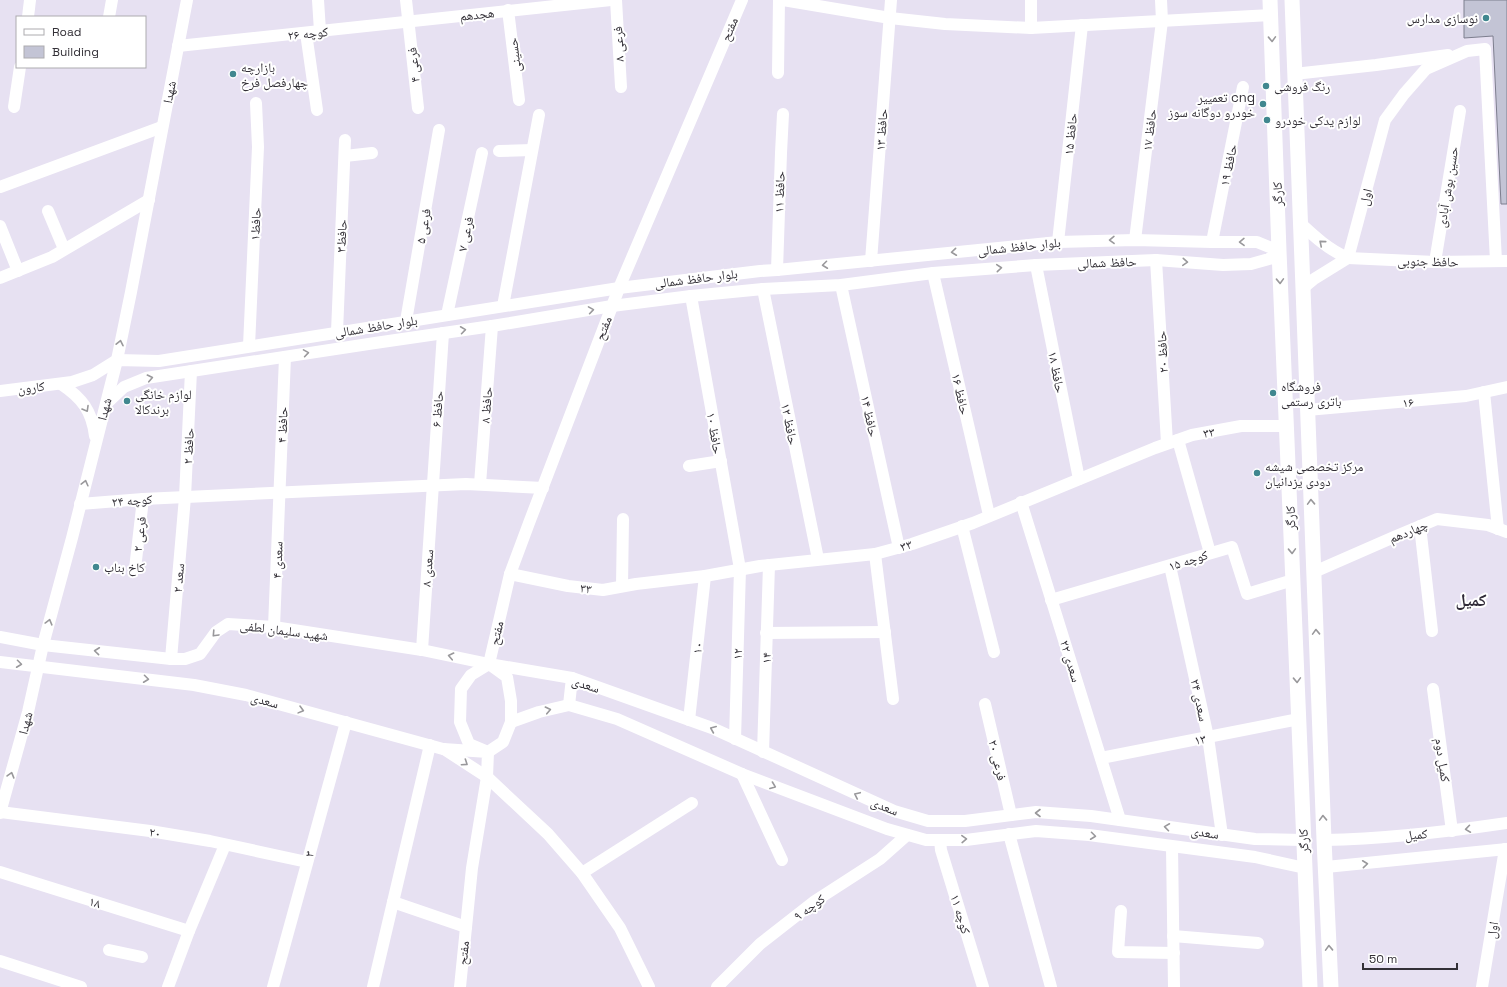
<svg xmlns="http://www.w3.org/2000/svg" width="1507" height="987" viewBox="0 0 1507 987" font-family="'Space Grotesk','Noto Naskh Arabic',sans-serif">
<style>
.building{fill:#c3c4d5;stroke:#7d7e8e}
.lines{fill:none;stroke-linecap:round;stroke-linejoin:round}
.minor{stroke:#fff;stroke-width:12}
.major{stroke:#fff;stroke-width:15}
.oneway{stroke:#99989b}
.poi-dot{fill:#40878f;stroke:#fff;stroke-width:1.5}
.labels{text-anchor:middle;stroke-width:4;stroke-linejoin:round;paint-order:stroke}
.street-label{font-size:13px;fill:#333037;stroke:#fff}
.poi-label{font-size:13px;fill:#333037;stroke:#fff;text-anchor:start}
.district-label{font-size:17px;font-weight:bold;fill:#302b38;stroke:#fff}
</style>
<rect width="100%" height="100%" fill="#e7e1f2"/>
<polygon class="building" points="1464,0 1507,0 1507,204 1501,204 1493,36 1464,38"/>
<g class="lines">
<g class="minor">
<polyline points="318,0 320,31"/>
<polyline points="406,0 418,108"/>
<polyline points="616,0 621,87"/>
<polyline points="783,0 890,18 945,24 1031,28 1271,15"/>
<polyline points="1031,0 1031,28"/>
<polyline points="508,10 519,100"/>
<polyline points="28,17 30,0"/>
<polyline points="109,17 112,0"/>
<polyline points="306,33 317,110"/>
<polyline points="178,46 611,0"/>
<polyline points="778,73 779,0"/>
<polyline points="1294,74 1376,65 1448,55"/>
<polyline points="14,107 20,67"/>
<polyline points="499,151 532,150"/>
<polyline points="345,156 372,153"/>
<polyline points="0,187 162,127"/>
<polyline points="48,211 64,249"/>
<path d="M1300 223C1315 237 1329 250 1348 258L1435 262 1507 261"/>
<polyline points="0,226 18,271"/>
<polyline points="1135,240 1162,21 1161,0"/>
<polyline points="1058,242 1082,25"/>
<polyline points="1212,242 1243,87"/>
<polyline points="1348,258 1385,120 1404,94 1426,69 1467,51 1485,49 1496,261"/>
<polyline points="1156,260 1167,443"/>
<polyline points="871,261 891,0"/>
<polyline points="1435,262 1460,111"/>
<polyline points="1036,265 1079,479"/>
<polyline points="777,270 781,153 783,114"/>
<polyline points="933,273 989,515"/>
<polyline points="0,278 52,257 149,200"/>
<polyline points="841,285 899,548"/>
<polyline points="763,289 818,559"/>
<polyline points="1302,289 1314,279 1348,258"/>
<polyline points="691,296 740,569 735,739"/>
<polyline points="503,306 539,115"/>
<polyline points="447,315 482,153"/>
<polyline points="406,321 439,130"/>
<polyline points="337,332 345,140"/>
<polyline points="249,346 258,147 256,103"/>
<path d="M61 384C82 398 92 411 95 436"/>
<polyline points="0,391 72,382 93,375 117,360 159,361 619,288 760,271 777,270 1058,242 1135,240 1212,242 1257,242 1279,251 1269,259 1251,264 1223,265 1156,260 1036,265 933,273 841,285 763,289 691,296 612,306 492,326 375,343 146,378 124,387 106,404"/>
<polyline points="1484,392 1498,529"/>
<polyline points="1307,410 1466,396 1507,387"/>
<polyline points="1178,440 1210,553"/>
<polyline points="689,466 721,461"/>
<polyline points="480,484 492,326"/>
<polyline points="1021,502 1120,820"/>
<polyline points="80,504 143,499 466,484 543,488"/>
<polyline points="962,526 994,652"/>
<polyline points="1420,526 1432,631"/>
<polyline points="875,554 893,699"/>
<polyline points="1170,566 1208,737 1222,835"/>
<polyline points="135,569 143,499"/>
<polyline points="1314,572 1394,537 1437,519 1488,525 1507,532"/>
<polyline points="510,574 568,586 603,590 636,584 705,576 760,566 875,554 912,544 973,523 1155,448 1192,435 1241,426 1286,426"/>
<polyline points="622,586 623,519"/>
<polyline points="1051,600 1232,547 1247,594 1293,580"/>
<polyline points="274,627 285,357"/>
<polyline points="766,633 885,632"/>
<polyline points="0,637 43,645 171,659 185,659 200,654 216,632 228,624 274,627 422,650 489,664 572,678 712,728 894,811 928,821 965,821 1036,812 1091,816 1255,839 1303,840"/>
<polyline points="422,650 443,333"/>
<polyline points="171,659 185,497 191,371"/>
<polyline points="0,662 194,685 246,695 443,749 488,752 487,777 472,868 460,987"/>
<polyline points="489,664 510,574 529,523 619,288 742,0"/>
<polygon points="489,664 507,677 511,701 511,722 503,742 488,752 469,744 460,722 461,689 471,675"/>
<polyline points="1433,689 1452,831"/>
<polyline points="985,704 1011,815"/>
<polyline points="569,705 572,678"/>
<polyline points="689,720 705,576"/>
<polyline points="511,722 539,712 569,705 617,719 742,774 887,829 926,840 966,840 1036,831 1089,835 1255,857 1305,868"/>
<polyline points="444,749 487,777 548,834 582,873 620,928 649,987"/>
<polyline points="763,752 769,565"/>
<polyline points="1101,758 1299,719"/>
<polyline points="742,774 782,860"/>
<polyline points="0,812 150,831 210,841 307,862"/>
<polyline points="0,813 28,712 43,645 72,538 117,360 131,292 187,0"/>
<polyline points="1009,834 1051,987"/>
<polyline points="940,840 941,850 983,987"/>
<path d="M1324 840C1385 839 1446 832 1507 823"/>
<polyline points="1172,847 1174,987"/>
<polyline points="1326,867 1507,849"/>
<polyline points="0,872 189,931"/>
<polyline points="582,873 692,803"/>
<polyline points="393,902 466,927"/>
<polyline points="1121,911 1118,952 1174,953"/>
<polyline points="1173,936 1258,943"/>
<polyline points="109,950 142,957"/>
<polyline points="0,961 81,987"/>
<polyline points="168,987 189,931 225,845"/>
<polyline points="273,987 346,722"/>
<polyline points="373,987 430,745"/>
<polyline points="717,987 760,944 815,901 880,859 907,835"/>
<polyline points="1482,987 1505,849"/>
</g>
<g class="major">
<polyline points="1270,0 1279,251 1310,987"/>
<polyline points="1292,0 1324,840 1331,987"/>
</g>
</g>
<defs><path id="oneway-chevron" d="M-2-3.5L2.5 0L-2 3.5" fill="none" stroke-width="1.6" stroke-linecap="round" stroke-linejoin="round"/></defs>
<g class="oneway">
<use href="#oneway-chevron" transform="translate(1272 39) rotate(88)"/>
<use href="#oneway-chevron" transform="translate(1112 240) rotate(179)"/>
<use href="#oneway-chevron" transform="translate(1242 242) rotate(179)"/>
<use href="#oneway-chevron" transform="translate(1322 243) rotate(-140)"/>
<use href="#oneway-chevron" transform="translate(954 252) rotate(174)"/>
<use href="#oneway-chevron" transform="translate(1185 262) rotate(4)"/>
<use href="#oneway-chevron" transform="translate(825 265) rotate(173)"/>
<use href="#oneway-chevron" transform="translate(999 268) rotate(-5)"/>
<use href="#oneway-chevron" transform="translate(1280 281) rotate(88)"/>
<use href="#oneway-chevron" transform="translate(591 310) rotate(-9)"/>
<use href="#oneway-chevron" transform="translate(463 330) rotate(-8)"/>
<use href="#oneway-chevron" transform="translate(120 343) rotate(-78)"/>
<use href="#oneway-chevron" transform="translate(306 353) rotate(-9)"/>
<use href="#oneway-chevron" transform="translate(150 378) rotate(-12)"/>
<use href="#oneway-chevron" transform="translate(86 409) rotate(60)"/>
<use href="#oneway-chevron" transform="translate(85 483) rotate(-76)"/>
<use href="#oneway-chevron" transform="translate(1311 502) rotate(-92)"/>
<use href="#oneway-chevron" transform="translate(1292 551) rotate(88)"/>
<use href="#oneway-chevron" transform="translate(49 622) rotate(-75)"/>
<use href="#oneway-chevron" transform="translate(1316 632) rotate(-92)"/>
<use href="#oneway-chevron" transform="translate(215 634) rotate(133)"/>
<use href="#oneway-chevron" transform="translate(97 651) rotate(-174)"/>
<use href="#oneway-chevron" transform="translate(451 656) rotate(-168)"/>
<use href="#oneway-chevron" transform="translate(19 664) rotate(7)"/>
<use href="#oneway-chevron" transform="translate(146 679) rotate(7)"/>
<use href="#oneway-chevron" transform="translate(1297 680) rotate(88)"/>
<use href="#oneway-chevron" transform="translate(301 710) rotate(15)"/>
<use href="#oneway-chevron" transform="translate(548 710) rotate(-12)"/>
<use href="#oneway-chevron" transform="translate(713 729) rotate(-157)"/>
<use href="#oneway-chevron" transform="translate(465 763) rotate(34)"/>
<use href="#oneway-chevron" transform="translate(11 775) rotate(-74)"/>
<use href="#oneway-chevron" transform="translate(773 786) rotate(21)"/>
<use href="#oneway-chevron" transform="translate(857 795) rotate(-155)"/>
<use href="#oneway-chevron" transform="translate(1038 813) rotate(-180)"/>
<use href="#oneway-chevron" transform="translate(1323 818) rotate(-92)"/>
<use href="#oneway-chevron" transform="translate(1167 827) rotate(-172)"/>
<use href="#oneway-chevron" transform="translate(1468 829) rotate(172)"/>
<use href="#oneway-chevron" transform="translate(1093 836) rotate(7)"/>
<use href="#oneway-chevron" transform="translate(964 839) rotate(-2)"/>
<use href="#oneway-chevron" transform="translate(1365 864) rotate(-6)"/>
<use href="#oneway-chevron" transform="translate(1329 948) rotate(-92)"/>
</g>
<g class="poi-dot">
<circle cx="1486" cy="18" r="4"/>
<circle cx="233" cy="74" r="4"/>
<circle cx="1266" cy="86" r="4"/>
<circle cx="1263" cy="104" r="4"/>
<circle cx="1267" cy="120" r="4"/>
<circle cx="1273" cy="393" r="4"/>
<circle cx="127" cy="401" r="4"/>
<circle cx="1257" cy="473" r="4"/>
<circle cx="96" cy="567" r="4"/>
</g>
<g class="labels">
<g class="street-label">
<text transform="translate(477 14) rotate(-6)" y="5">هجدهم</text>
<text transform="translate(729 29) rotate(-67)" y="5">مفتح</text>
<text transform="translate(308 33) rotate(-6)" y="5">کوچه ۲۶</text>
<text transform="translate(618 44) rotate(-93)" y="5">فرعی ۸</text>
<text transform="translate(514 55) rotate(-97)" y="5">حسینی</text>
<text transform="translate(413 65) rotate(-96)" y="5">فرعی ۴</text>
<text transform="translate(169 92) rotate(-79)" y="5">شهدا</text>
<text transform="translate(881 130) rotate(-86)" y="5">حافظ ۱۳</text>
<text transform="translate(1149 130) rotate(-83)" y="5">حافظ ۱۷</text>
<text transform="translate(1070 134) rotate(-84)" y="5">حافظ ۱۵</text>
<text transform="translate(1228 165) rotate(-78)" y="5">حافظ ۱۹</text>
<text transform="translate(1447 187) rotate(-81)" y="5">حسین بوش آبادی</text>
<text transform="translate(779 192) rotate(-88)" y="5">حافظ ۱۱</text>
<text transform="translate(1277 194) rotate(-92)" y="5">کارگر</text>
<text transform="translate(1365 197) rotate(-75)" y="5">اول</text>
<text transform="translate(255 224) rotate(-87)" y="5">حافظ۱</text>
<text transform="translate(423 226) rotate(-80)" y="5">فرعی ۵</text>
<text transform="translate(465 234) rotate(-78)" y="5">فرعی ۷</text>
<text transform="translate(341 236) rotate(-87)" y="5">حافظ۳</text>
<text transform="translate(1019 246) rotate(-6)" y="5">بلوار حافظ شمالی</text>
<text transform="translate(1428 261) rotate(1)" y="5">حافظ جنوبی</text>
<text transform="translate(1107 262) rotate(-2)" y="5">حافظ شمالی</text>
<text transform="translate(696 278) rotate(-7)" y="5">بلوار حافظ شمالی</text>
<text transform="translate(376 326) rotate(-9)" y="5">بلوار حافظ شمالی</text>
<text transform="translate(603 328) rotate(-69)" y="5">مفتح</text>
<text transform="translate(1162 352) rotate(-93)" y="5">حافظ ۲۰</text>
<text transform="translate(1057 372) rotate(79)" y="5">حافظ ۱۸</text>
<text transform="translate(31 387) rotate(-6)" y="5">کارون</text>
<text transform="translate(961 394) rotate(77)" y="5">حافظ ۱۶</text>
<text transform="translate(1408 402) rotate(-6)" y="5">۱۶</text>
<text transform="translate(486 405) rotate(-86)" y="5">حافظ ۸</text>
<text transform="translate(104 409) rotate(-75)" y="5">شهدا</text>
<text transform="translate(437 409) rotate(-86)" y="5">حافظ ۶</text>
<text transform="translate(870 416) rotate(78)" y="5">حافظ ۱۴</text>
<text transform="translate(790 424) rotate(79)" y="5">حافظ ۱۲</text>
<text transform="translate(282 425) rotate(-88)" y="5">حافظ ۴</text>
<text transform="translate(1209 432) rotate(-10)" y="5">۳۳</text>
<text transform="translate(715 433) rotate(80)" y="5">حافظ ۱۰</text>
<text transform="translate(188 446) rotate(-87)" y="5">حافظ ۲</text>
<text transform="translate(132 500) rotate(-4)" y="5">کوچه ۲۴</text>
<text transform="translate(1290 518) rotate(-92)" y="5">کارگر</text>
<text transform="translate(1408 531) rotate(-22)" y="5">چهاردهم</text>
<text transform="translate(139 534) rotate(-83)" y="5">فرعی ۲</text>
<text transform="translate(906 545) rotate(-17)" y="5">۳۳</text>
<text transform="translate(277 560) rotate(-88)" y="5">سعدی ۴</text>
<text transform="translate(1188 560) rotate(-18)" y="5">کوچه ۱۵</text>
<text transform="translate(427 568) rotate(-86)" y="5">سعدی ۸</text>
<text transform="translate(178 578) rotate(-85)" y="5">سعد ۲</text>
<text transform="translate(586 588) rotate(6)" y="5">۳۳</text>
<text transform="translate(284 630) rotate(7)" y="5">شهید سلیمان لطفی</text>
<text transform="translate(496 633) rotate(-77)" y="5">مفتح</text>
<text transform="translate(697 648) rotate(-83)" y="5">۱۰</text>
<text transform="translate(737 654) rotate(-88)" y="5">۱۲</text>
<text transform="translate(766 658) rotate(-88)" y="5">۱۴</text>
<text transform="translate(1071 661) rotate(73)" y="5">سعدی ۲۲</text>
<text transform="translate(586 684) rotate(18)" y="5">سعدی</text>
<text transform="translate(265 700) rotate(15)" y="5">سعدی</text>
<text transform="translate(1200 700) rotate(78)" y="5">سعدی ۲۴</text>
<text transform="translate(25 723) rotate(-75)" y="5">شهدا</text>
<text transform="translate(1200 739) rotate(-11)" y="5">۱۳</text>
<text transform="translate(998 760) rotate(77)" y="5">فرعی ۲۰</text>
<text transform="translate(1443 760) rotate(82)" y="5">کمیل دوم</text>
<text transform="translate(885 806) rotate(22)" y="5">سعدی</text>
<text transform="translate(155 832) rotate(9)" y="5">۲۰</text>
<text transform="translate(1205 832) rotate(8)" y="5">سعدی</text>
<text transform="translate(1416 834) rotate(-5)" y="5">کمیل</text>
<text transform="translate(1303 841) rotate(-93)" y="5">کارگر</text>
<text transform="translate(309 854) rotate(-75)" y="5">۳</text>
<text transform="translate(95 902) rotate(17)" y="5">۱۸</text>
<text transform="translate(809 907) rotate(-36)" y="5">کوچه ۹</text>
<text transform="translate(961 914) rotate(73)" y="5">کوچه ۱۱</text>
<text transform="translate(1492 930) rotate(-80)" y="5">اول</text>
<text transform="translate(463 953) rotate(-84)" y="5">مفتح</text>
</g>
<g class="poi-label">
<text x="1478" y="23" text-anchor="end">نوسازی مدارس</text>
<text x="241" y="72">بازارچه<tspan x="241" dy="15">چهارفصل فرخ</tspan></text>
<text x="1274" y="91">رنگ فروشی</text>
<text x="1255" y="102" text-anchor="end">تعمییر cng<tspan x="1255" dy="15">خودرو دوگانه سوز</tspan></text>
<text x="1275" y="125">لوازم یدکی خودرو</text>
<text x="1281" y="391">فروشگاه<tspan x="1281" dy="15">باتری رستمی</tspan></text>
<text x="135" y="399">لوازم خانگی<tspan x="135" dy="15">برندکالا</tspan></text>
<text x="1265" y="471">مرکز تخصصی شیشه<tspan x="1265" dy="15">دودی یزدانیان</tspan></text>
<text x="104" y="572">کاخ بناب</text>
</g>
<g class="district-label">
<text x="1471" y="606">کمیل</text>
</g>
</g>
<rect x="16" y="16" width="130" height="52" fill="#ffffff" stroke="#adacaf"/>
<rect x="24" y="29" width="20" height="6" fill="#ffffff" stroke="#adacaf"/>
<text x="52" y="36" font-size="12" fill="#333037">Road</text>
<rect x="24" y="46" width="20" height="12" fill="#c3c4d5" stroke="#adacaf"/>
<text x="52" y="56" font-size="12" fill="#333037">Building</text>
<path d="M1363 963v6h94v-6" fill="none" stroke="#333037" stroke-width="2"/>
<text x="1369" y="963" font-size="12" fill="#333037" stroke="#ffffff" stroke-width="3" paint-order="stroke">50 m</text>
</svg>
